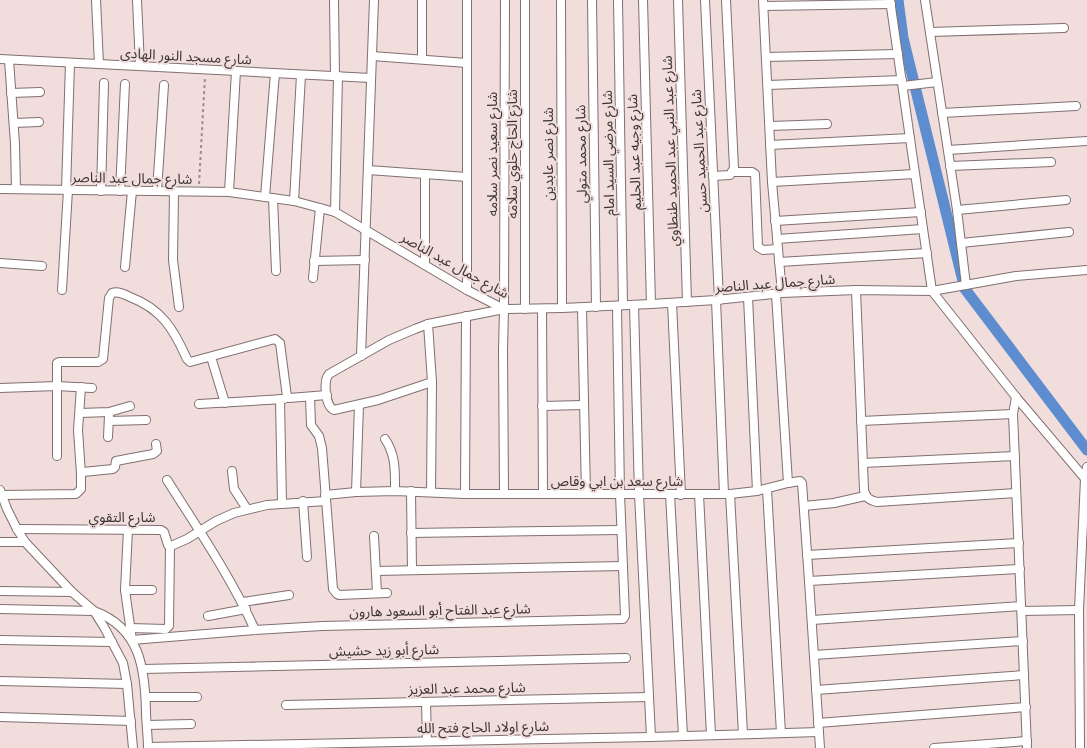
<svg xmlns="http://www.w3.org/2000/svg" width="1087" height="748" viewBox="0 0 1087 748" font-family="Merriweather,'Noto Sans Arabic',serif">
<style>
.lines{fill:none;stroke-linecap:round;stroke-linejoin:round}
.canal{stroke:#5d8dce;stroke-width:11}
.street-casing{stroke:#80706f;stroke-width:10}
.path{stroke:#9a8d8c;stroke-width:2;stroke-dasharray:3 3;stroke-linecap:butt}
.street{stroke:#fff;stroke-width:8}
.labels{text-anchor:middle;stroke-width:4;stroke-linejoin:round;paint-order:stroke}
.street-label{font-size:14px;fill:#3b3433;stroke:#f0dddc}
</style>
<rect width="100%" height="100%" fill="#f0dddc"/>
<g class="lines">
<polyline class="canal" points="898,0 903,38 965,289 1087,450"/>
<g class="street-casing">
<g id="street">
<polyline points="96,0 99,64"/>
<polyline points="137,0 140,66"/>
<polyline points="334,0 335,76"/>
<polyline points="467,0 467,290"/>
<polyline points="561,0 562,308"/>
<polyline points="592,0 596,307"/>
<polyline points="618,0 623,305"/>
<polyline points="643,0 651,304"/>
<polyline points="678,0 687,302"/>
<polyline points="705,0 719,300"/>
<polyline points="763,0 772,182 782,293"/>
<polyline points="890,0 932,291"/>
<polyline points="925,0 957,210 966,285"/>
<polyline points="764,6 891,4"/>
<polyline points="930,32 1064,28"/>
<polyline points="372,56 467,63"/>
<polyline points="766,57 898,54"/>
<polyline points="0,59 371,78"/>
<polyline points="422,59 422,0"/>
<polyline points="9,60 15,144 16,189"/>
<polyline points="768,85 902,80"/>
<polyline points="903,86 937,82"/>
<polyline points="11,93 40,92"/>
<polyline points="942,113 1076,106"/>
<polyline points="14,123 39,122"/>
<polyline points="770,126 827,124"/>
<polyline points="770,145 910,138"/>
<polyline points="948,150 1087,141"/>
<polyline points="950,166 1051,162"/>
<polyline points="368,170 467,177"/>
<polyline points="732,172 752,172 755,174 758,247 763,250 778,249"/>
<polyline points="713,176 730,175 734,168 726,0"/>
<polyline points="772,182 915,174"/>
<polyline points="0,189 229,192 294,201 335,212 467,290 504,309 562,308 651,304 716,300 782,293 856,290 932,291 1016,276 1087,270"/>
<polyline points="66,190 70,63"/>
<polyline points="101,191 104,83"/>
<polyline points="120,191 125,84"/>
<polyline points="157,191 164,85"/>
<polyline points="174,192 173,260 179,307"/>
<polyline points="229,192 236,71"/>
<polyline points="265,197 275,73"/>
<polyline points="273,198 276,271"/>
<polyline points="294,201 301,75"/>
<polyline points="957,210 1066,200"/>
<polyline points="335,212 338,76"/>
<polyline points="775,221 921,212"/>
<polyline points="777,239 923,229"/>
<polyline points="961,243 1069,232"/>
<polyline points="314,261 365,260"/>
<polyline points="779,262 927,253"/>
<polyline points="0,263 42,266"/>
<polyline points="425,265 425,174"/>
<polyline points="125,267 132,191"/>
<polyline points="313,278 320,208"/>
<polyline points="62,290 68,190"/>
<path d="M856 290 864 490C866 498 869 500 877 502L1016 493"/>
<polyline points="932,291 1016,397 1087,481"/>
<polyline points="776,294 788,483"/>
<polyline points="748,297 757,491"/>
<polyline points="716,300 724,494"/>
<polyline points="672,303 681,495"/>
<polyline points="634,305 639,494 651,737"/>
<polyline points="582,308 586,494"/>
<polyline points="525,309 525,0"/>
<polyline points="542,309 543,494"/>
<polyline points="428,324 432,382 431,492"/>
<polyline points="361,356 374,0"/>
<polyline points="211,357 225,403"/>
<path d="M432 382 378 400 334 410C325 406 323 380 329 374L389 340 415 329 428 324 504 309"/>
<polyline points="81,387 78,430 81,474"/>
<polyline points="0,388 57,386 92,388"/>
<polyline points="310,397 311,425 319,436 322,448 333,589 337,594 339,595 387,593"/>
<polyline points="1016,397 1013,414 1027,748"/>
<polyline points="280,399 282,503"/>
<polyline points="199,404 284,399"/>
<polyline points="542,406 584,405"/>
<polyline points="80,413 109,412 130,406"/>
<polyline points="109,421 146,420"/>
<polyline points="861,421 1013,414"/>
<polyline points="108,437 109,416"/>
<path d="M385 439C396 455 395 472 395 491"/>
<path d="M57 456V363L59 362H98L103 359 109 298 112 293C118 291 124 294 130 297 162 309 174 330 187 359L190 362 275 339 280 343 287 397 289 398 327 395"/>
<polyline points="863,463 1015,456"/>
<polyline points="232,471 234,489 247,509"/>
<path d="M167 480C198 529 231 577 255 630"/>
<polyline points="767,489 781,733"/>
<polyline points="0,490 7,509 17,529 25,542 72,592 94,611 104,627 123,663 127,684 133,748"/>
<polyline points="411,491 412,570"/>
<polyline points="356,492 359,405"/>
<polyline points="465,494 466,316"/>
<polyline points="504,494 503,350 504,309 505,0"/>
<polyline points="670,494 683,736"/>
<polyline points="699,494 711,735"/>
<polyline points="730,494 743,734"/>
<polyline points="2,495 76,494 81,489 81,474 83,472 113,469 115,467 116,461 153,454 157,451 156,444"/>
<polyline points="325,495 356,492 395,491 465,494 730,494 757,491 788,483 800,481 802,483 809,581 820,748"/>
<polyline points="303,501 307,557"/>
<polyline points="804,506 834,503 865,496"/>
<polyline points="17,529 161,530 164,532 168,545 171,546 187,539 216,521 234,513 267,505 326,501"/>
<polyline points="128,530 125,590 132,640 255,630 322,626 623,619 625,616 620,494 617,306"/>
<polyline points="411,533 621,530"/>
<polyline points="374,536 377,593"/>
<polyline points="0,542 25,542"/>
<polyline points="807,555 1019,543"/>
<polyline points="376,571 623,566"/>
<polyline points="809,581 1020,569"/>
<polyline points="125,590 152,590"/>
<polyline points="0,591 72,592"/>
<polyline points="243,602 289,595"/>
<path d="M0 609 94 611C140 628 145 668 146 711 146 723 148 736 148 748"/>
<polyline points="1022,611 1079,610"/>
<polyline points="208,616 246,609"/>
<polyline points="812,620 1021,606"/>
<polyline points="130,628 166,629 169,626 170,546"/>
<polyline points="0,640 112,642"/>
<polyline points="814,655 1023,641"/>
<polyline points="143,669 626,658"/>
<polyline points="0,681 127,684"/>
<polyline points="816,690 1024,675"/>
<polyline points="146,697 197,697"/>
<polyline points="426,702 427,740"/>
<polyline points="286,705 649,697"/>
<polyline points="0,717 131,721"/>
<polyline points="818,723 1026,707"/>
<polyline points="147,725 191,724"/>
<polyline points="148,747 651,737 819,732"/>
<polyline points="934,748 1027,741"/>
<polyline points="1080,748 1079,610 1085,479 1087,467"/>
</g>
</g>
<polyline class="path" points="199,184 205,77"/>
<use href="#street" class="street"/>
</g>
<g class="labels">
<g class="street-label">
<text transform="translate(186 56) rotate(3)" y="5">شارع مسجد النور الهادى</text>
<text transform="translate(670 151) rotate(-92)" y="5">شارع عبد النبي عبد الحميد طنطاوي</text>
<text transform="translate(699 151) rotate(-93)" y="5">شارع عبد الحميد حسن</text>
<text transform="translate(634 152) rotate(-92)" y="5">شارع وجيه عبد الحليم</text>
<text transform="translate(608 153) rotate(-91)" y="5">شارع مرضي السيد امام</text>
<text transform="translate(492 154) rotate(-90)" y="5">شارع سعيد نصر سلامه</text>
<text transform="translate(512 154) rotate(-90)" y="5">شارع الحاج حلوي سلامه</text>
<text transform="translate(548 154) rotate(-90)" y="5">شارع نصر عابدين</text>
<text transform="translate(581 154) rotate(-91)" y="5">شارع محمد متولي</text>
<text transform="translate(132 178) rotate(1)" y="5">شارع جمال عبد الناصر</text>
<text transform="translate(455 265) rotate(29)" y="5">شارع جمال عبد الناصر</text>
<text transform="translate(775 283) rotate(-4)" y="5">شارع جمال عبد الناصر</text>
<text x="617" y="486">شارع سعد بن ابي وقاص</text>
<text x="122" y="522">شارع التقوي</text>
<text transform="translate(440 610) rotate(-1)" y="5">شارع عبد الفتاح أبو السعود هارون</text>
<text transform="translate(384 650) rotate(-1)" y="5">شارع أبو زيد حشيش</text>
<text transform="translate(467 688) rotate(-1)" y="5">شارع محمد عبد العزيز</text>
<text transform="translate(483 727) rotate(-1)" y="5">شارع اولاد الحاج فتح الله</text>
</g>
</g>
</svg>
